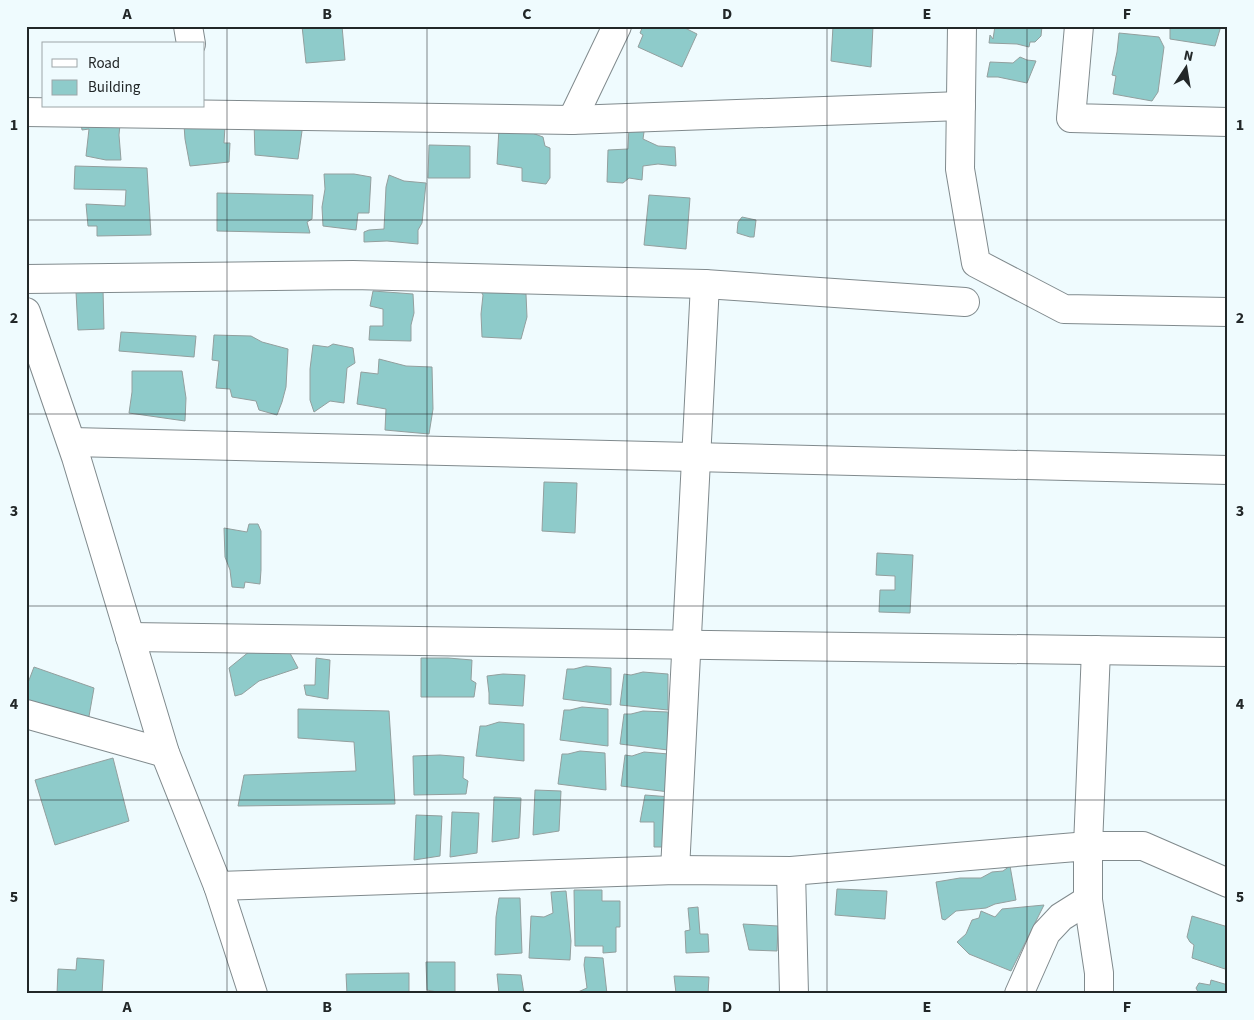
<svg xmlns="http://www.w3.org/2000/svg" width="1254" height="1020" viewBox="0 0 1254 1020" font-family="'Source Sans 3',sans-serif">
<style>
.building{fill:#8ecbca;stroke:#939f9e}
.lines{fill:none;stroke-linecap:round;stroke-linejoin:round}
.street-casing{stroke:#808a8d;stroke-width:30}
.secondary-casing{stroke:#808a8d;stroke-width:30}
.street{stroke:#fff;stroke-width:28}
.secondary{stroke:#fff;stroke-width:28}
.grid{fill:none;stroke:#222728;stroke-width:1;stroke-opacity:0.55}
.neatline{fill:none;stroke:#222728;stroke-width:2}
.grid-label{font-size:16px;text-anchor:middle;font-weight:bold;fill:#222728}
</style>
<rect width="100%" height="100%" fill="#effbfe"/>
<g class="building">
<polygon points="302,26 342,26 345,60 306,63"/>
<polygon points="643,26 681,26 697,34 682,67 638,47 643,35 640,33"/>
<polygon points="833,26 873,26 871,67 831,61"/>
<polygon points="995,26 1042,26 1041,36 1035,42 1030,42 1029,47 1017,44 989,43 990,35 993,39"/>
<polygon points="1170,26 1221,26 1215,46 1170,39"/>
<polygon points="1119,33 1159,37 1164,47 1158,92 1152,101 1113,94 1116,76 1112,75 1117,52"/>
<polygon points="1020,57 1027,60 1036,61 1027,83 998,77 987,77 990,62 1013,63"/>
<polygon points="121,114 119,135 121,160 106,160 86,156 89,129 82,130 80,117"/>
<polygon points="254,121 298,122 302,131 298,159 255,155"/>
<polygon points="184,125 225,126 224,143 230,143 229,162 190,166 185,139"/>
<polygon points="645,125 643,139 658,146 675,147 676,166 658,164 643,166 642,180 629,178 623,183 607,182 608,150 628,149 629,126"/>
<polygon points="499,128 532,133 543,137 545,146 550,148 550,178 546,184 522,181 522,168 497,164"/>
<polygon points="429,145 470,146 470,178 428,178"/>
<polygon points="75,166 147,168 151,235 97,236 97,226 88,226 86,204 125,206 126,190 74,189"/>
<polygon points="324,174 354,174 371,177 369,213 358,213 356,230 323,226 322,207 325,189"/>
<polygon points="389,175 404,181 426,183 422,223 418,230 418,244 387,241 364,242 364,232 369,230 384,229 386,187"/>
<polygon points="217,193 313,195 312,219 307,222 310,233 217,231"/>
<polygon points="649,195 690,198 686,249 644,245"/>
<polygon points="742,217 756,220 754,237 750,237 737,233 738,222"/>
<polygon points="103,289 104,329 78,330 76,292"/>
<polygon points="480,290 526,294 527,317 521,339 482,337 481,314 483,295"/>
<polygon points="373,291 413,294 414,313 411,325 411,341 369,340 370,326 383,326 383,309 370,306"/>
<polygon points="121,332 196,336 194,357 119,351"/>
<polygon points="214,335 251,336 262,342 288,349 286,387 282,402 277,415 259,410 256,401 232,397 230,389 216,388 219,361 212,360"/>
<polygon points="333,344 353,348 355,363 347,368 344,403 330,401 314,412 310,400 310,369 313,345 328,347"/>
<polygon points="379,359 406,366 432,367 433,409 429,434 385,430 386,409 357,404 361,372 378,374"/>
<polygon points="132,371 182,371 186,398 185,421 129,413 132,392"/>
<polygon points="544,482 577,483 575,533 542,531"/>
<polygon points="249,524 258,524 261,531 261,570 260,584 245,582 244,588 232,587 230,570 225,557 224,528 247,532"/>
<polygon points="877,553 913,555 910,613 879,612 880,590 895,590 895,576 876,575"/>
<polygon points="284,642 298,668 259,681 242,694 235,696 229,668 250,651"/>
<polygon points="316,658 330,660 328,699 306,695 304,685 315,685"/>
<polygon points="421,658 448,658 472,660 471,680 476,683 474,697 421,697"/>
<polygon points="586,666 611,668 611,705 563,699 567,669 574,669"/>
<polygon points="34,667 94,688 88,722 26,705 26,688"/>
<polygon points="643,672 668,674 668,710 620,705 624,674 631,675"/>
<polygon points="503,674 525,675 523,706 489,704 489,693 487,676"/>
<polygon points="582,707 608,709 608,746 560,740 564,710 570,710"/>
<polygon points="298,709 389,711 395,804 238,806 244,775 356,771 354,742 298,738"/>
<polygon points="643,711 668,712 668,750 620,744 624,714 631,714"/>
<polygon points="499,722 524,724 524,761 476,756 480,726 486,726"/>
<polygon points="580,751 605,753 606,790 558,784 562,754 568,754"/>
<polygon points="644,752 669,754 669,792 621,786 625,755 632,756"/>
<polygon points="440,755 464,757 463,778 468,781 466,794 414,795 413,756"/>
<polygon points="113,758 129,821 55,845 35,780"/>
<polygon points="535,790 561,791 559,831 533,835"/>
<polygon points="645,795 671,797 671,847 654,847 654,822 640,822"/>
<polygon points="494,797 521,798 519,838 492,842"/>
<polygon points="452,812 479,813 477,853 450,857"/>
<polygon points="416,815 442,816 440,856 414,860"/>
<polygon points="1010,866 1016,900 995,904 986,908 956,911 945,920 942,919 936,882 960,878 981,878 992,872 1003,871"/>
<polygon points="837,889 887,891 885,919 835,915"/>
<polygon points="574,890 602,890 602,901 620,901 620,927 616,927 616,952 603,953 603,946 575,946"/>
<polygon points="566,891 571,941 570,960 529,958 531,916 544,917 553,913 551,892"/>
<polygon points="499,898 520,898 522,953 495,955 496,917"/>
<polygon points="1044,905 1011,971 969,954 957,942 966,934 972,920 979,918 981,911 995,917 1002,909"/>
<polygon points="698,907 700,934 708,934 709,952 686,953 685,931 690,930 688,908"/>
<polygon points="1192,916 1228,927 1228,958 1225,969 1192,958 1194,945 1190,942 1187,937"/>
<polygon points="743,924 778,926 777,951 749,950"/>
<polygon points="585,957 603,958 607,994 579,994 578,992 587,988 584,965"/>
<polygon points="77,958 104,960 102,994 57,994 58,969 76,970"/>
<polygon points="426,962 455,962 455,992 442,993 427,990"/>
<polygon points="409,973 409,994 347,994 346,974"/>
<polygon points="497,974 521,975 524,994 499,994"/>
<polygon points="674,976 709,977 708,994 676,993"/>
<polygon points="1211,980 1228,985 1228,994 1199,994 1196,988 1199,983 1210,985"/>
</g>
<g class="lines">
<g class="street-casing">
<g id="street">
<polyline points="188,26 191,44"/>
<polyline points="962,26 960,169 976,263 1064,309 1228,312"/>
<polyline points="1079,26 1071,118 1228,122"/>
<polyline points="26,112 572,120 617,26"/>
<polyline points="572,120 961,106"/>
<polyline points="26,279 353,275 705,284 965,302"/>
<polyline points="72,442 1228,470"/>
<polyline points="130,637 1228,652"/>
<polyline points="1096,650 1088,846 1143,846 1228,883"/>
<polyline points="26,714 165,753"/>
<polyline points="675,870 705,284"/>
<polyline points="791,871 794,994"/>
<polyline points="218,886 675,870 791,871 1088,846 1088,900 1099,973 1099,994"/>
<polyline points="1019,994 1046,933 1061,917 1088,900"/>
</g>
</g>
<g class="secondary-casing">
<polyline id="secondary" points="26,312 76,457 165,753 218,886 253,994"/>
</g>
<use href="#street" class="street"/>
<use href="#secondary" class="secondary"/>
</g>
<path class="grid" d="M227 26V994M427 26V994M627 26V994M827 26V994M1027 26V994M26 220H1228M26 414H1228M26 606H1228M26 800H1228"/>
<rect width="1254" height="1020" fill="none" stroke="#effbfe" stroke-width="55"/>
<rect x="42" y="42" width="162" height="65" fill="#effbfe" stroke="#9da6a8"/>
<rect x="52" y="59" width="25" height="8" fill="#ffffff" stroke="#9da6a8"/>
<text x="88" y="68" font-size="15" fill="#222728">Road</text>
<rect x="52" y="80" width="25" height="15" fill="#8ecbca" stroke="#9da6a8"/>
<text x="88" y="92" font-size="15" fill="#222728">Building</text>
<g transform="translate(1186 68) rotate(12)" stroke="#effbfe" stroke-width="4" paint-order="stroke">
<path d="M0-4L9 19L0 12L-9 19Z" fill="#222728"/>
<text y="-8" font-size="14" font-weight="bold" text-anchor="middle" fill="#222728">N</text>
</g>
<rect x="28" y="28" width="1198" height="964" class="neatline"/>
<g class="grid-label">
<text x="127" y="19">A</text>
<text x="327" y="19">B</text>
<text x="527" y="19">C</text>
<text x="727" y="19">D</text>
<text x="927" y="19">E</text>
<text x="1127" y="19">F</text>
<text x="14" y="130">1</text>
<text x="1240" y="130">1</text>
<text x="14" y="323">2</text>
<text x="1240" y="323">2</text>
<text x="14" y="516">3</text>
<text x="1240" y="516">3</text>
<text x="14" y="709">4</text>
<text x="1240" y="709">4</text>
<text x="14" y="902">5</text>
<text x="1240" y="902">5</text>
<text x="127" y="1012">A</text>
<text x="327" y="1012">B</text>
<text x="527" y="1012">C</text>
<text x="727" y="1012">D</text>
<text x="927" y="1012">E</text>
<text x="1127" y="1012">F</text>
</g>
</svg>
